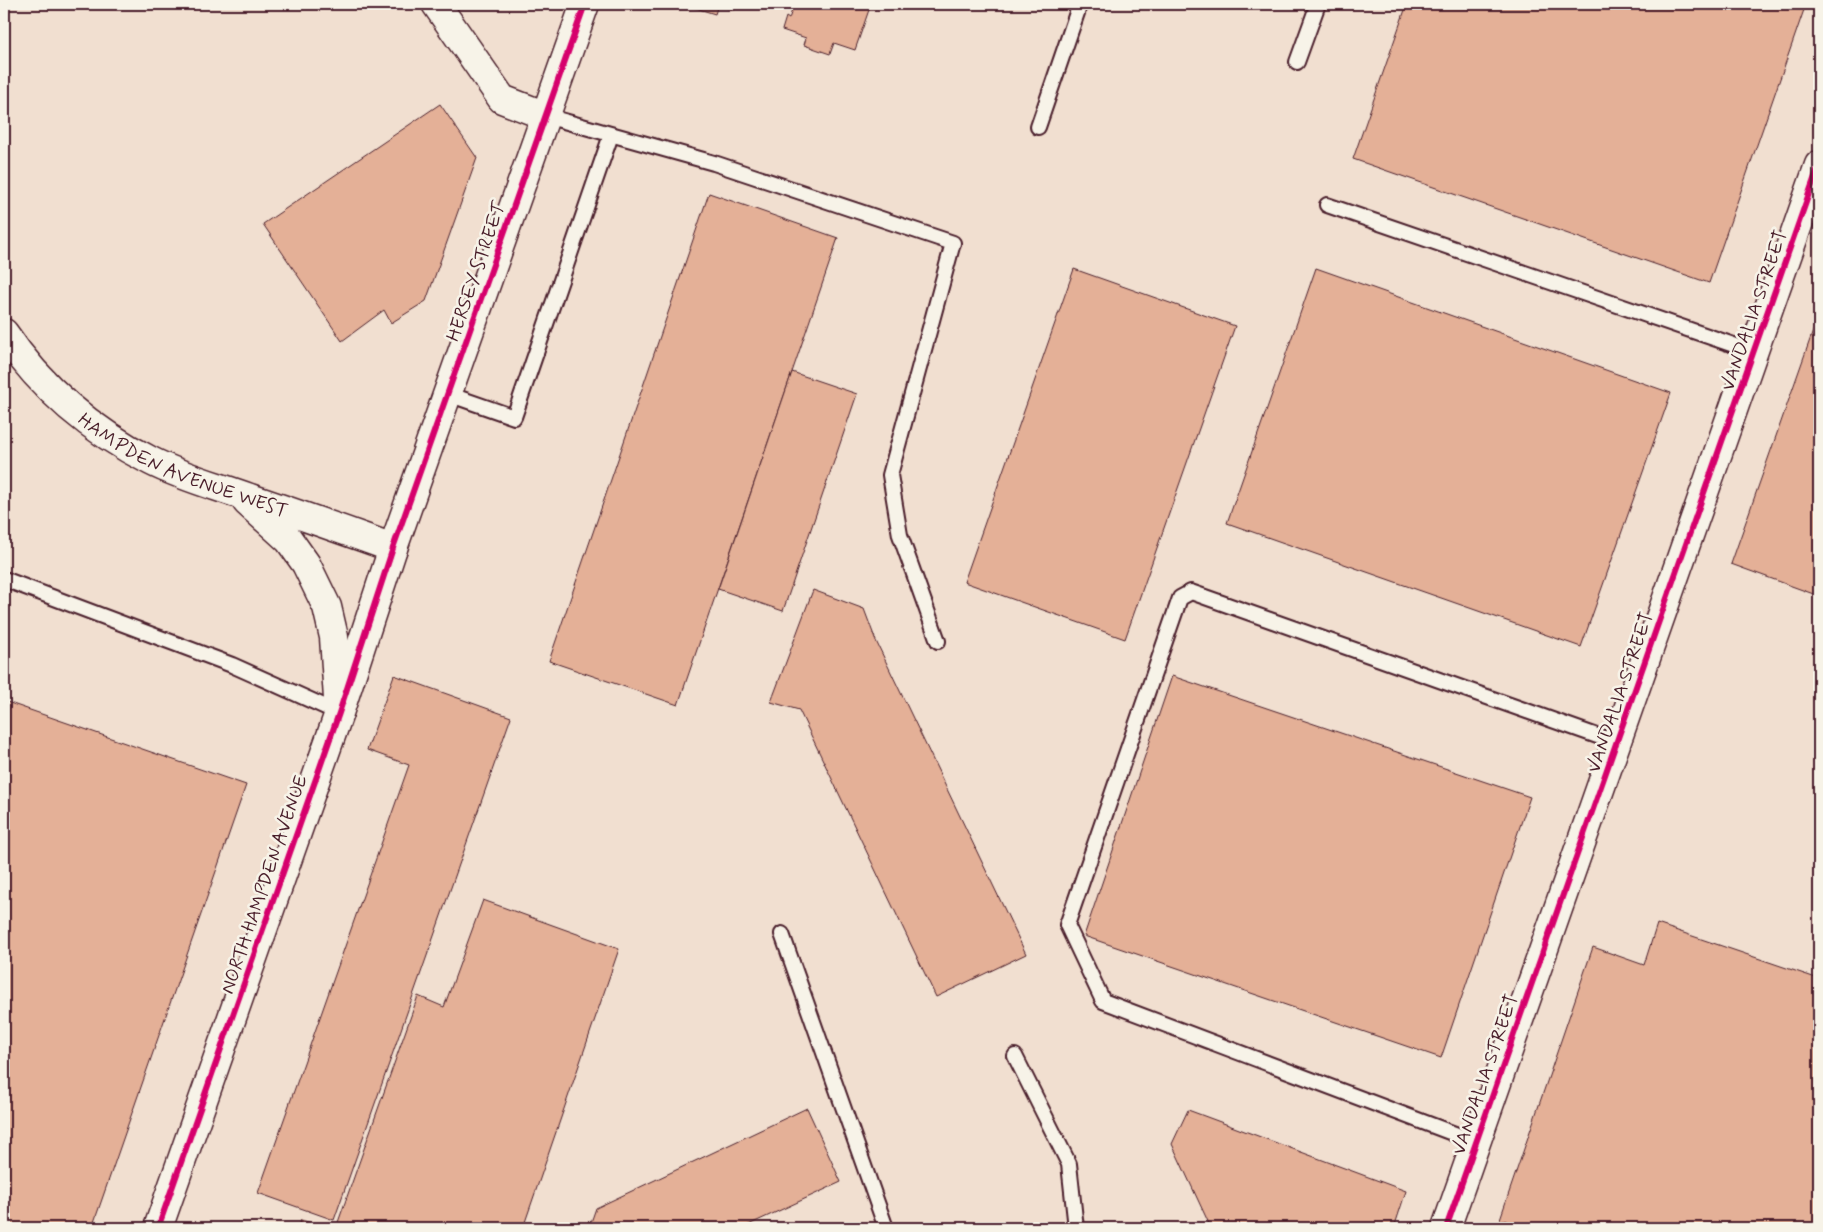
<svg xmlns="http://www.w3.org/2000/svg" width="1823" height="1232" viewBox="0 0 1823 1232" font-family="Mynerve,sans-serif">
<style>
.built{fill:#f1dfd0}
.building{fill:#e4b097;stroke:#4a1f2b}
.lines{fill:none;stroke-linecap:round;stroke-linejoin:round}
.lane-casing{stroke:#4a1f2b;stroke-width:18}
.street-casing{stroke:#4a1f2b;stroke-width:31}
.secondary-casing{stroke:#4a1f2b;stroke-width:31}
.lane{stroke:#f7f3e8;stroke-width:14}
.street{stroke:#f7f3e8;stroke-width:28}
.secondary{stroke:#f7f3e8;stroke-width:28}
.cycleway-casing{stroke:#f7f3e8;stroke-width:9}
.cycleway{stroke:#d6006c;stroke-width:6}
.labels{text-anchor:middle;stroke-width:5;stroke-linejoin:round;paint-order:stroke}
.street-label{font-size:19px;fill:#4a1f2b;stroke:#f7f3e8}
</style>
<rect width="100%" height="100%" fill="#f7f3e8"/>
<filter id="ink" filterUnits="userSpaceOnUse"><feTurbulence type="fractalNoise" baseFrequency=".02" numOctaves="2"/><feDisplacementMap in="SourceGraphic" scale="10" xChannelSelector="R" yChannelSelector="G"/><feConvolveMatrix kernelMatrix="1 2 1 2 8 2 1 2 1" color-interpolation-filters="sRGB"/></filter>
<g filter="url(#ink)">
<rect class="built" x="4" y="4" width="1815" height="1224"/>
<g class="building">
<polygon points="673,4 737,4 734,10 718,5 715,14 686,5 685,8"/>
<polygon points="794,4 871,4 855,50 834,43 830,54 804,45 806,38 782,30 786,17 789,19"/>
<polygon points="1407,4 1806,4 1709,283 1353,159"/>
<polygon points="440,104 477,158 426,301 391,323 384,310 342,341 263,224"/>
<polygon points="709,193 838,238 678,705 549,661"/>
<polygon points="1316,268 1671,393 1581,647 1227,523"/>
<polygon points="1074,269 1235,326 1125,639 964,582"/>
<polygon points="1819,314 1819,596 1731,564"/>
<polygon points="792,372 857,394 783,611 718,589"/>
<polygon points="813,590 864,609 876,641 1026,954 936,997 799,710 771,702"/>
<polygon points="394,675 511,717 334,1220 258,1193 409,765 367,750"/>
<polygon points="1172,676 1530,797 1441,1058 1084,936"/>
<polygon points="4,701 246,785 92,1228 4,1228"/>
<polygon points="483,900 619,949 523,1228 336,1228 418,996 444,1007"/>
<polygon points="1657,924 1819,979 1819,1228 1527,1228 1500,1219 1593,947 1644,965"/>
<polygon points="807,1108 841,1182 742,1228 589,1228 596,1208"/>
<polygon points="1188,1110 1406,1191 1394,1228 1211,1228 1172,1144"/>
<polygon points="301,1220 330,1228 298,1228"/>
</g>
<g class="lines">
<g class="lane-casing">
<g id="lane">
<polyline points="1297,62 1318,4"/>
<polyline points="546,116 714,163 953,243 890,475 900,535 938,641"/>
<polyline points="1038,127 1080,4"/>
<polyline points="1327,205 1754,352"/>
<polyline points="448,394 514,417 611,135"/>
<polyline points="4,579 232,665 339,713"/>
<polyline points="782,934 886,1228"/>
<polyline points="1015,1056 1069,1164 1076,1228"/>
<polyline points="1476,1142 1103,1001 1067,925 1180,598 1191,592 1617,743"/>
</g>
</g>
<g class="street-casing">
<polyline id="street" points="436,4 502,99 546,116"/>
</g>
<g class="secondary-casing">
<g id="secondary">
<path id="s1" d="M4 333C41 388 92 431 151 461 182 477 217 486 250 498 298 514 345 531 393 548"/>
<polyline points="247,502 289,540 306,564 327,607 334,637 338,699"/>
<polyline points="158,1228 339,713 393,548 585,4"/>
<polyline points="1446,1228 1819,165"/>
</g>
</g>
<use href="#lane" class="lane"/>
<use href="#street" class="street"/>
<use href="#secondary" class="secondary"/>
<g class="cycleway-casing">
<g id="cycleway">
<polyline points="158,1228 339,713 393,548 585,4"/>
<polyline points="1446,1228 1819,165"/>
</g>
</g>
<use href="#cycleway" class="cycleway"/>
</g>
</g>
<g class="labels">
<g class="street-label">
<text transform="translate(475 271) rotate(-71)" y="7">HERSEY STREET</text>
<text transform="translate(1753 310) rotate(-71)" y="7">VANDALIA STREET</text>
<text dy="7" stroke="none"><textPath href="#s1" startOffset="228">HAMPDEN AVENUE WEST</textPath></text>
<text transform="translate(1619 692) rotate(-71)" y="7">VANDALIA STREET</text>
<text transform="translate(263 884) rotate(-71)" y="7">NORTH HAMPDEN AVENUE</text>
<text transform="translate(1484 1074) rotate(-71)" y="7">VANDALIA STREET</text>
</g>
</g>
<rect width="1823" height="1232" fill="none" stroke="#f7f3e8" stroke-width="20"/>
<rect x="10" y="10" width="1803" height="1212" fill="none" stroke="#4a1f2b" stroke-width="2" filter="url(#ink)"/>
</svg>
